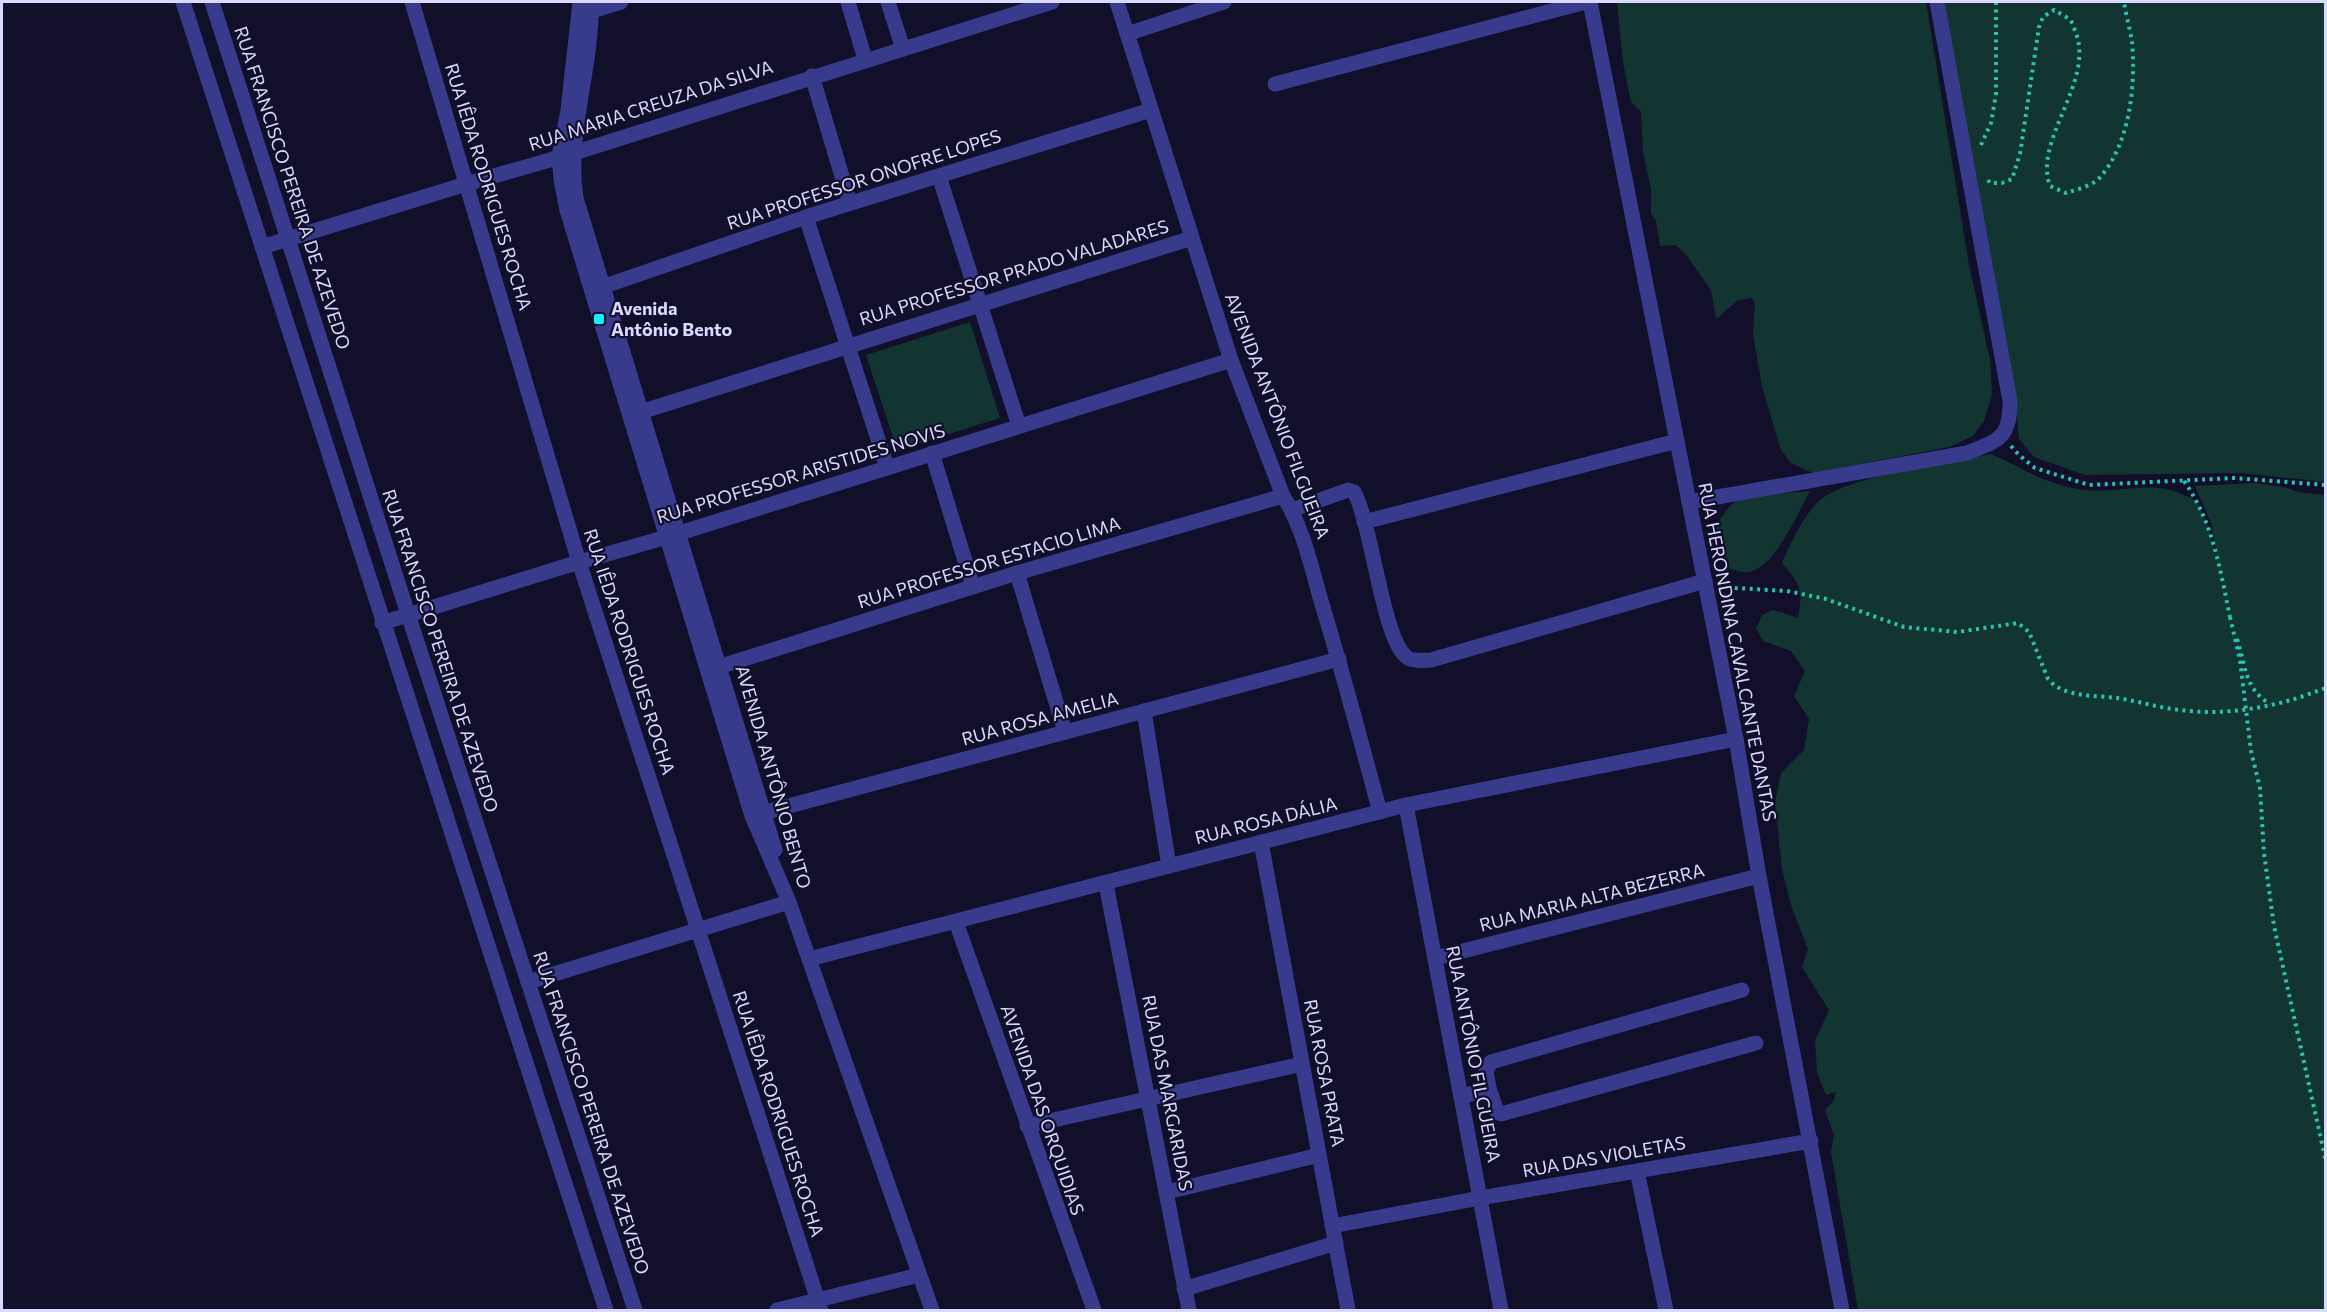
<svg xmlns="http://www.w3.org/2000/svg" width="2327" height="1312" viewBox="0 0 2327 1312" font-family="Commissioner,sans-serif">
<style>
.green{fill:#123532}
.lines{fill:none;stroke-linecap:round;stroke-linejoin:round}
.path{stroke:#29c3b0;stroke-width:4;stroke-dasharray:3 4.5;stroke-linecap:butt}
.street{stroke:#383a8c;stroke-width:15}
.poi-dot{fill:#05f6ff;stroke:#120f2b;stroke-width:2}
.labels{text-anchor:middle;stroke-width:4.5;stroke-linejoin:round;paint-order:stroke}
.street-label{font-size:18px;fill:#dbd9ff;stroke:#120f2b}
.poi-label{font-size:18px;font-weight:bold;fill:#dbd9ff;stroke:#120f2b;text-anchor:start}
</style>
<rect width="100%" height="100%" fill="#120f2b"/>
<g class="green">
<polygon points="1617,2 1926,2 1969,265 1990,360 1992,394 1984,421 1973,436 1949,447 1813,473 1791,463 1781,450 1762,387 1753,334 1755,304 1752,298 1738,300 1716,319 1711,290 1687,256 1676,245 1660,246 1656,221 1651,213 1651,189 1643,152 1641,112 1631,102 1623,63"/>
<polygon points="1940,2 2325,2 2325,482 2241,473 2085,475 2034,457 2019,439 2017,419"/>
<polygon points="970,322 1000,418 897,450 866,355"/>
<path d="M1991 454C2024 469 2047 485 2085 490 2117 494 2151 480 2181 494 2185 496 2191 497 2194 500 2206 511 2211 540 2217 555L2211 523 2195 486 2256 483 2288 488 2297 492 2325 495V1310H1858L1831 1152 1834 1135 1825 1110 1833 1102 1836 1092 1826 1095 1817 1073 1815 1041 1829 1010 1802 967 1808 949 1791 905 1782 869 1775 803 1781 773 1804 750 1809 719 1794 696 1805 671 1791 651 1763 641 1756 629 1762 615 1773 610 1798 618C1803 590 1801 585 1782 563 1791 542 1802 519 1817 503 1843 476 1951 462 1991 454Z"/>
<path d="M1810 491C1797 514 1777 565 1749 572 1742 573 1733 570 1727 567 1716 549 1710 529 1726 511 1731 505 1736 500 1744 498 1765 493 1789 493 1810 491Z"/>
</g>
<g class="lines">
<g class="path">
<polyline points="1981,145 1991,123 1996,94 1996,2"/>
<path d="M1988 180 1990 183H2002L2012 179 2020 154 2039 27 2043 17 2054 10C2059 13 2066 16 2070 20 2073 23 2074 29 2076 33 2094 83 2033 140 2050 186L2066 193C2078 189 2094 186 2102 175 2130 141 2136 84 2132 42 2130 29 2126 15 2124 2"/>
<polyline points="2011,446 2019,455 2035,468 2089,485 2234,478 2326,485"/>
<path d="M2184 481C2213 522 2220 569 2230 617"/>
<path d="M1720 585 1735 588 1787 591 1826 599 1904 627 1957 632 2018 623 2029 632 2048 679C2064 698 2094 695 2117 698 2138 701 2159 708 2181 710 2217 715 2255 710 2291 700 2302 697 2314 692 2326 688"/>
<polyline points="2230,617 2240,660 2251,751 2260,788 2264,853 2274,926 2326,1162"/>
<path d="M2237 639C2246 666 2244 688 2270 704"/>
</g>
<g class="street">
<polyline points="183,2 606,1310"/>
<polyline points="212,2 408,614 635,1310"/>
<polyline points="412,2 579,562 821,1310"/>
<polyline points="580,2 568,110 559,157 561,179 567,210 752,816 789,902 932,1310"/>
<path d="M591 2C593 67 566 132 576 198L775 850"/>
<polyline points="848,2 865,59"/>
<polyline points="888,2 903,49"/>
<path d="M1117 2 1231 360 1283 496C1304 529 1311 567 1322 604 1343 673 1361 742 1380 812"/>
<polyline points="1590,2 1736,739 1759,876 1842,1310"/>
<polyline points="582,14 621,2"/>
<polyline points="1127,34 1224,2"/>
<polyline points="812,76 850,203"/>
<polyline points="1275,84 1586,2"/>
<polyline points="939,176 1019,426"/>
<polyline points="806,217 887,467"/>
<polyline points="262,247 466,184 574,153 1052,2"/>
<polyline points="593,290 806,217 1151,110"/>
<polyline points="631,415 1192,238"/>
<polyline points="932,453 973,587"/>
<path d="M1689 502 1967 453C1999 440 2010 439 2010 401L1937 2"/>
<path d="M1292 510 1348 490 1354 492C1372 523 1383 644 1408 658 1415 662 1424 660 1431 660L1705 581"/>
<polyline points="1364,522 1677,441"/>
<polyline points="1017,573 1065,732"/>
<polyline points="382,623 579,562 667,537 1231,360"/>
<polyline points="712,669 1017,573 1283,496"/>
<polyline points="1144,711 1169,866"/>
<polyline points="1406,805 1501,1310"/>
<polyline points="755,815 1339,659"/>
<polyline points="1261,842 1348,1310"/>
<polyline points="1106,884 1189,1310"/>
<polyline points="956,922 1094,1310"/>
<polyline points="1435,958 1759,876"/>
<polyline points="809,959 1406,805 1736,739"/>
<polyline points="528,982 789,902"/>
<polyline points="1742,990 1491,1062 1486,1071 1489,1088 1497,1112 1501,1114 1756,1043"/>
<polyline points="1461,1097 1489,1088"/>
<polyline points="1027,1126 1302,1064"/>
<polyline points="1637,1171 1666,1310"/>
<polyline points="1167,1192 1319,1155"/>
<polyline points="1332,1226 1480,1198 1811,1141"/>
<polyline points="1184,1289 1336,1243"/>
<polyline points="777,1310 919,1275"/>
</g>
</g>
<rect class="poi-dot" x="593" y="313" width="12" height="12" rx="3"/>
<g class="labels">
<g class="street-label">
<text transform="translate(651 106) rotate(-18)" y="6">RUA MARIA CREUZA DA SILVA</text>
<text transform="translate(864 180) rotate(-18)" y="6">RUA PROFESSOR ONOFRE LOPES</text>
<text transform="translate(488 187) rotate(73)" y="6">RUA IÊDA RODRIGUES ROCHA</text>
<text transform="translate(292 188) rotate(72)" y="6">RUA FRANCISCO PEREIRA DE AZEVEDO</text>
<text transform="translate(1014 273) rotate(-17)" y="6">RUA PROFESSOR PRADO VALADARES</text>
<text transform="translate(1277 416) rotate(69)" y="6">AVENIDA ANTÔNIO FILGUEIRA</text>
<text transform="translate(801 474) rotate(-17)" y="6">RUA PROFESSOR ARISTIDES NOVIS</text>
<text transform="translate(989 563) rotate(-17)" y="6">RUA PROFESSOR ESTACIO LIMA</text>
<text transform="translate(440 651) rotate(72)" y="6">RUA FRANCISCO PEREIRA DE AZEVEDO</text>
<text transform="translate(629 652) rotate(72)" y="6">RUA IÊDA RODRIGUES ROCHA</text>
<text transform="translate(1737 652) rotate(79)" y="6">RUA HERONDINA CAVALCANTE DANTAS</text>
<text transform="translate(1040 719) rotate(-15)" y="6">RUA ROSA AMELIA</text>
<text transform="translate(773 777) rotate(74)" y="6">AVENIDA ANTÔNIO BENTO</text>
<text transform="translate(1266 821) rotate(-14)" y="6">RUA ROSA DÁLIA</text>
<text transform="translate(1592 898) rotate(-14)" y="6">RUA MARIA ALTA BEZERRA</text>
<text transform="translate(1473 1054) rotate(79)" y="6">RUA ANTÔNIO FILGUEIRA</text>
<text transform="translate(1324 1073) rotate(79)" y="6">RUA ROSA PRATA</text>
<text transform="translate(1167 1093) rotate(79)" y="6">RUA DAS MARGARIDAS</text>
<text transform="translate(1042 1110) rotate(71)" y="6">AVENIDA DAS ORQUIDIAS</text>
<text transform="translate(591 1113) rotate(72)" y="6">RUA FRANCISCO PEREIRA DE AZEVEDO</text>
<text transform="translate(778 1114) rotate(72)" y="6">RUA IÊDA RODRIGUES ROCHA</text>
<text transform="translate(1604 1157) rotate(-10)" y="6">RUA DAS VIOLETAS</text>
</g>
<g class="poi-label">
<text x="611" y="315">Avenida<tspan x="611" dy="21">Antônio Bento</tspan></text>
</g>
</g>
<rect width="2327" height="1312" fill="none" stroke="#dbd9ff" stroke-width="6"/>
</svg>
